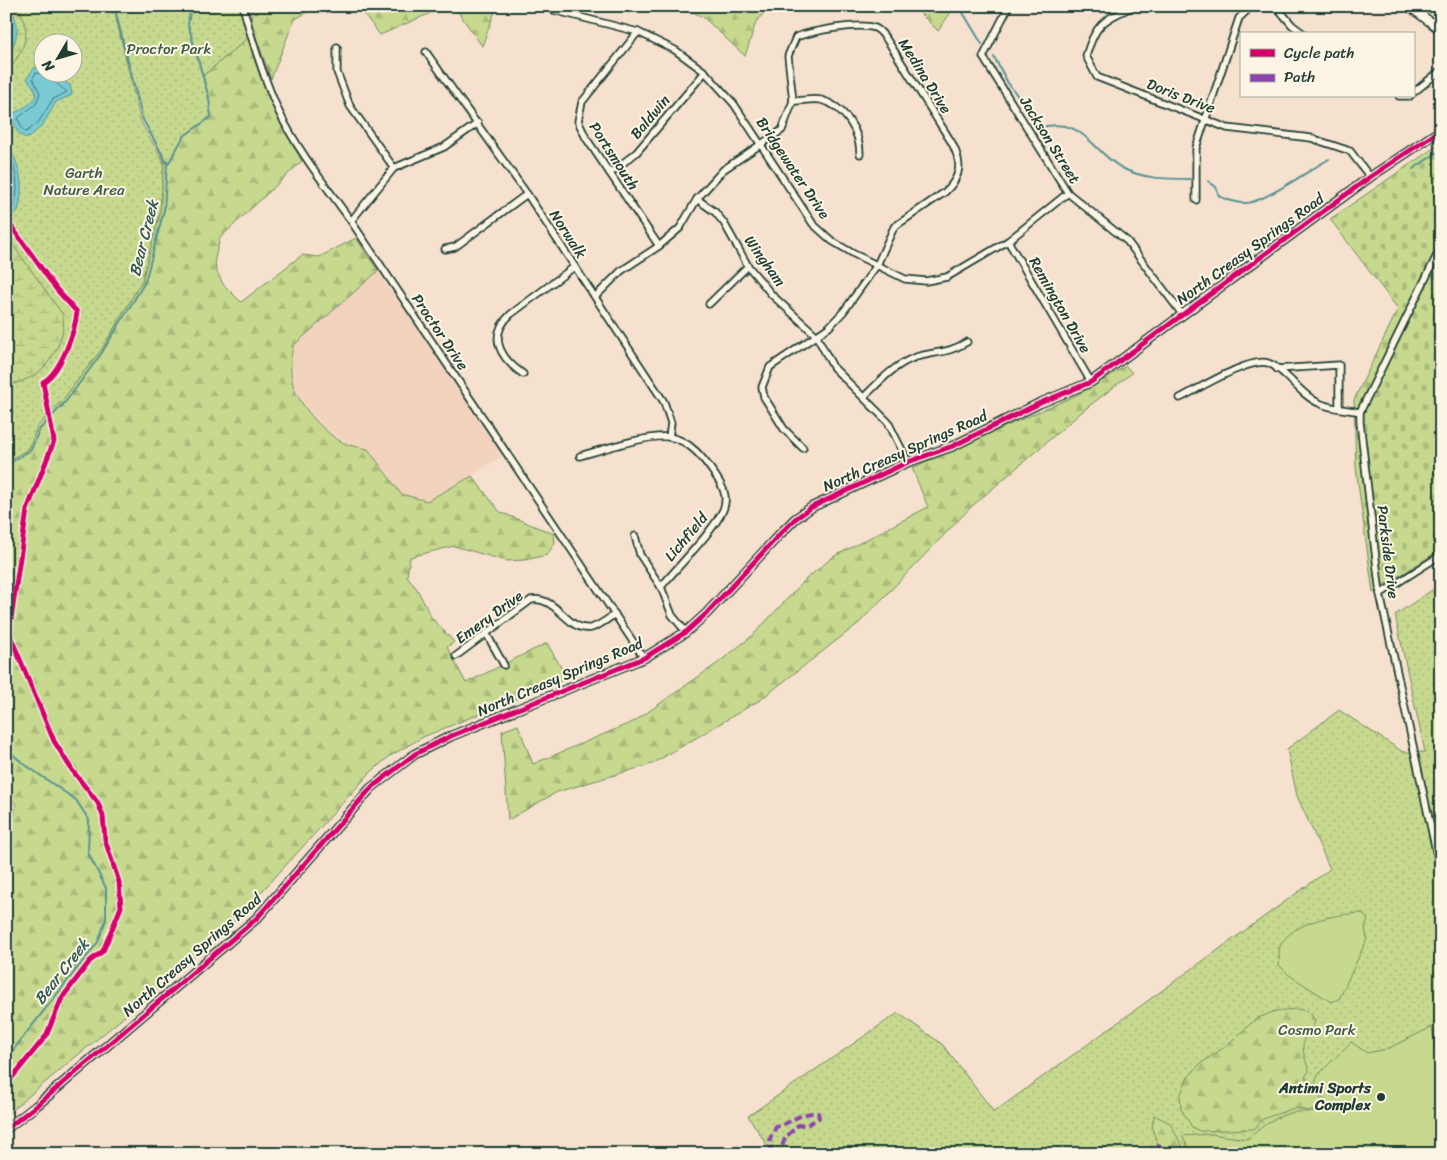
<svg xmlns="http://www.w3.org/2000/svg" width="1447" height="1160" viewBox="0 0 1447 1160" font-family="Sriracha,sans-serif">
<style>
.built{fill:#f2d3be}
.green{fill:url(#green-dots);stroke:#728b61;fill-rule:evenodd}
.forest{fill:url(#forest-firs);stroke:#728b61}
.wetland{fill:url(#wetland-marsh);stroke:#728b61}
.cemetery{fill:url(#cemetery-stones);stroke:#728b61}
.pitch{fill:#c6d98e;stroke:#728b61}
.water{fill:#7acad5;stroke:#569295}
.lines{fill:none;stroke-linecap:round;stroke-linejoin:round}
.shore{stroke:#437574;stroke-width:1}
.stream{stroke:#569295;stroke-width:2}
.street-casing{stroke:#1f3d34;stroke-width:9}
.secondary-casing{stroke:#1f3d34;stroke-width:11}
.street{stroke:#fcf5e5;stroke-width:5.5}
.secondary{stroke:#fcf5e5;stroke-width:8}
.quiet{stroke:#8e44ad;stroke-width:4;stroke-dasharray:8 4;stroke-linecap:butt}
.cycleway-casing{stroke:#fcf5e5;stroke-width:8}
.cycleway{stroke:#d6006c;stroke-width:5}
.poi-dot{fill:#1f3d34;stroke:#fcf5e5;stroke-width:2}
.labels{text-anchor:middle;stroke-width:4;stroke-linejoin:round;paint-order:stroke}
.park-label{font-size:15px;fill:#405c46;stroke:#fcf5e5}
.street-label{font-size:15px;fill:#1f3d34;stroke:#fcf5e5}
.poi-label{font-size:15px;font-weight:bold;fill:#1f3d34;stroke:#fcf5e5;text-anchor:end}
.water-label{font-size:16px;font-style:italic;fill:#315954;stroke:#fcf5e5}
</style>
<defs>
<pattern id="green-dots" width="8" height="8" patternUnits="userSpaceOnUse" patternTransform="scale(1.25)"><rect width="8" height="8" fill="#c6d98e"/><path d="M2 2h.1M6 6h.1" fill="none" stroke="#aabb7b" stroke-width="1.8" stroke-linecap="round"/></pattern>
<pattern id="forest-firs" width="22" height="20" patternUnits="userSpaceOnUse" patternTransform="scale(1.25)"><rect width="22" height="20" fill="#c6d98e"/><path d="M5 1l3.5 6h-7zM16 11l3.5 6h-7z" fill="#aabb7b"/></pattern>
<pattern id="wetland-marsh" width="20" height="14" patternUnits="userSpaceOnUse" patternTransform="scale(1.25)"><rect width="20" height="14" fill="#c6d98e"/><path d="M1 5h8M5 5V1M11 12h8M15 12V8" fill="none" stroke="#aabb7b"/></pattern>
<pattern id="cemetery-stones" width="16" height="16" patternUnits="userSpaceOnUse" patternTransform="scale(1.25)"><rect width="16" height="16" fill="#c6d98e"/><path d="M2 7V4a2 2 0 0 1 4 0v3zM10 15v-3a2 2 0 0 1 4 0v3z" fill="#aabb7b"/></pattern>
</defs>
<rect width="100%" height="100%" fill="#f6e1ce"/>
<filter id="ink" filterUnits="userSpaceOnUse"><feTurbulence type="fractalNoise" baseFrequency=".02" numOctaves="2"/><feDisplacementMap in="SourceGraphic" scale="10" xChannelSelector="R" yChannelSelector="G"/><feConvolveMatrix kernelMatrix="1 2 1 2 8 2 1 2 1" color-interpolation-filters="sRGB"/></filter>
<g filter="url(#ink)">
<polygon class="built" points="378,271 504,454 472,476 427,501 401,494 368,449 351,446 327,431 302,402 292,382 293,346"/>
<g class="green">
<path d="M6 6H245L248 38 203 76 209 98 211 117 184 136 167 166 143 120 116 18 141 122 164 163 160 213 142 281 102 349 65 397 38 427 29 449 6 462ZM42 42H72V72H42Z"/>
<polygon points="1441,584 1441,1154 773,1154 748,1116 898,1013 942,1044 994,1112 1330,869 1297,796 1287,749 1339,710 1403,752 1425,752 1395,615"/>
</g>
<g class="forest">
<polygon points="252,6 317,6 294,20 271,79 251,23"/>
<polygon points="338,6 447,6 380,35 363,13"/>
<polygon points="454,6 497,6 482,46"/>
<polygon points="681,6 770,6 756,22 745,56 703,17"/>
<polygon points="913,6 955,6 938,31"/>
<path d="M248 38 278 118 302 161 220 238 215 258 216 270 223 284 241 302 302 255 319 257 356 238 378 271 293 346C291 357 290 369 292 380 295 401 324 433 342 442 350 446 359 447 368 449L401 494 427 501 472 476 500 512 554 534 555 543 547 555 525 560 506 561 454 546 410 557 407 576 417 589 431 617 454 642 447 647 466 683 547 643 567 678 423 737 390 756 370 773 235 921 161 986 6 1115V997L10 991 6 980V859L16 804 6 795V462L29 449 37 427 65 397 102 349 142 281 160 213 164 163 170 161 184 136 211 117 209 98 203 76Z"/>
<polygon points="1126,366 1132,373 1084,410 971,507 859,623 760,700 652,764 557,792 508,820 502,731 518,725 533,764 635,721 718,663 752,636 806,579 833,557 928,507 912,468 1081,393"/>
<path d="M1296 1009 1308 1011 1315 1020C1314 1027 1311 1027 1307 1033 1299 1045 1305 1058 1309 1071L1305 1077 1323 1102 1324 1110 1308 1111 1294 1108 1263 1119 1254 1129 1199 1131 1192 1127 1181 1109 1180 1096 1187 1079 1200 1064 1226 1046 1256 1019 1275 1011Z"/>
<polygon points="1154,1115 1170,1123 1186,1154 1157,1154 1160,1149 1152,1129"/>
</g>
<g class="wetland">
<path d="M6 6H18C34 38 23 47 6 76Z"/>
<path d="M6 235 63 315C66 335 54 359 39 372 31 379 16 383 6 387Z"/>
</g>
<polygon class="cemetery" points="1441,143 1441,549 1373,593 1356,468 1354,400 1398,309 1330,219"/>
<g class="pitch">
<path d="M1362 913 1368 920 1365 927 1367 939 1339 999 1331 1002 1289 975 1279 965C1280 960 1278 951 1280 946 1292 921 1338 914 1362 913Z"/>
<path d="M1432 1027 1441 1083V1154H1192L1182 1136 1211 1134 1247 1139C1260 1129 1270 1119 1287 1114 1303 1108 1315 1117 1330 1107L1314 1086 1318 1075 1351 1042 1367 1053 1387 1049Z"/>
</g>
<g class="water">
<path d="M7 6C24 23 16 43 6 61Z"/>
<path d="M35 67 70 85 72 95 56 102 42 126 28 138C17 137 13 125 12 115 18 109 42 103 34 88 32 84 29 83 27 78Z"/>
<path d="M6 142C20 163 25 186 18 211L12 215 6 208Z"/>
</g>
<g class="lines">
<g class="shore">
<polygon points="36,73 45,74 67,92 53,99 38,123 26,132 22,129 18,118 36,104 40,93 33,79"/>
<path d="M6 151C16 165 21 191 13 207L6 206"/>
</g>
<g class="stream">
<polyline points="959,6 982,44"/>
<path d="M994 57 1008 83 1041 127C1085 117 1091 151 1122 168 1143 179 1167 179 1190 179"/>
<polyline points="168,164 184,136 211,117 209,98 188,24 191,6"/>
<polyline points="1413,169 1441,150"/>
<path d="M1208 181 1216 187 1219 196C1227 200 1236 203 1245 203 1263 203 1311 169 1329 159"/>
<polyline points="6,465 31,450 39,430 67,400 101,354 145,282 164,210 167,163 143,120 114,6"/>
<polyline points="6,749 24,764 76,800 89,820 88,853 106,888 106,920 98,942 6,1059"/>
</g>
<g class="street-casing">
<g id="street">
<path d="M246 6 244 10C253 44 264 79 279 112 298 151 326 186 351 221L644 658"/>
<polyline points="1009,6 983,57 1068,193 1127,241 1182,314"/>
<path d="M1134 6C1104 20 1096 22 1086 56L1097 77 1227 128 1311 138 1350 151 1370 177"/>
<polyline points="1276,6 1292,25 1304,34"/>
<polyline points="553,10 638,32 675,50 705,72 734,104 813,224 832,241 854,254 905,279 926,281 947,277 1008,241 1068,193"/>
<polyline points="638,32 582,102 578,121 586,138 659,246"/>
<polyline points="337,47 337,72 350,106 394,168"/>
<polyline points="426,52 527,194 664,402 671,423 669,437"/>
<polyline points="1413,93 1441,70"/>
<polyline points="1399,96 1410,96"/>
<path d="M793 101C802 101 813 98 821 100 844 106 860 131 860 154"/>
<polyline points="610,173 636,153 705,72"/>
<polyline points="697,199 715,212 724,223 748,266 772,295 816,335 833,367 888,422 908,462"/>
<polyline points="1196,200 1196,148 1239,18 1252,6"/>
<polyline points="351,221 394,168 444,147 478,123"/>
<polyline points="1008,241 1091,382"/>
<polyline points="1441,247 1360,412 1360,422 1380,594 1441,874"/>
<polyline points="445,249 455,247 527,194"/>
<path d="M596 296 621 271 659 246 680 228 697 199 723 170 782 130 793 101 788 56 796 37C813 31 858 22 875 28 882 31 887 40 891 46L952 143C962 163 962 176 945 192L894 227 877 265 844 311 829 327 770 367 762 387 764 397 784 429 803 448"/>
<polyline points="709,304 748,266"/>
<polyline points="1277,369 1339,365 1339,407"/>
<path d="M523 374C500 358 487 336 511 314L574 267"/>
<path d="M864 397C879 382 895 364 916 357 937 351 947 354 967 342"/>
<path d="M1180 398C1198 389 1250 357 1268 363 1284 368 1301 396 1319 403 1331 409 1347 409 1360 412"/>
<path d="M580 456C601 450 649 434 669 437 690 440 704 459 715 475 722 485 729 497 723 510 713 532 677 567 661 587"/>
<polyline points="635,536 640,555 661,587 672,615 686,632"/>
<polyline points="1380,594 1441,555"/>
<polyline points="486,633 504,665"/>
<path d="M456 656 531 600C557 595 567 632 591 628 599 626 608 619 615 614"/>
</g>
</g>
<g class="secondary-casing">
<g id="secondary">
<polyline points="1409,6 1441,30"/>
<polyline points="6,1129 36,1106 257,918 371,788 415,754 451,736 644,658 686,632 707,613 779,535 795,519 812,507 908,462 953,446 1040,403 1091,382 1370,177 1441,130"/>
</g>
</g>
<use href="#street" class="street"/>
<use href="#secondary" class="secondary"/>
<g class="quiet">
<path d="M772 1154 770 1139 776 1127C792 1123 798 1112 818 1113L819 1118 807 1125H798L785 1138 781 1150 783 1154"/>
<polyline points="1149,1154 1152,1148 1158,1146 1165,1149 1166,1154"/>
</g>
<g class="cycleway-casing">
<g id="cycleway">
<path d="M6 219 57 290 77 312C75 331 61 372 43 382L54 441 27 510 9 633 54 741 72 770 98 803 103 816 105 840 119 882 121 907 103 951 90 961 62 998 46 1036 6 1085"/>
<polyline points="6,1129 36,1106 257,918 371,788 415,754 451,736 644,658 686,632 707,613 779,535 795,519 812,507 908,462 953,446 1040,403 1091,382 1370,177 1441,130"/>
</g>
</g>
<use href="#cycleway" class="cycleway"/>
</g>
</g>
<circle class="poi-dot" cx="1381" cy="1097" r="5"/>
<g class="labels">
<g class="park-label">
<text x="169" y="54">Proctor Park</text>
<text x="84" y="178">Garth<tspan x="84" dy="17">Nature Area</tspan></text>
<text x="1317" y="1035">Cosmo Park</text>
</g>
<g class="street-label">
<text transform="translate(925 76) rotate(58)" y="5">Medina Drive</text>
<text transform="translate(1181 96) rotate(21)" y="5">Doris Drive</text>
<text transform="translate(650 117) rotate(-50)" y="5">Baldwin</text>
<text transform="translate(1050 140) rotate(58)" y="5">Jackson Street</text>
<text transform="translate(614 156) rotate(57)" y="5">Portsmouth</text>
<text transform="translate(793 168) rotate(56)" y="5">Bridgewater Drive</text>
<text transform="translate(568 234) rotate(57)" y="5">Norwalk</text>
<text transform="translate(1250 249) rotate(-36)" y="5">North Creasy Springs Road</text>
<text transform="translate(765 261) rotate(54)" y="5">Wingham</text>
<text transform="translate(1060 305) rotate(60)" y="5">Remington Drive</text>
<text transform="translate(440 332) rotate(56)" y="5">Proctor Drive</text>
<text transform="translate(905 451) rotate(-24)" y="5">North Creasy Springs Road</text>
<text transform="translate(686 537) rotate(-50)" y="5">Lichfield</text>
<text transform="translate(1388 552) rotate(83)" y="5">Parkside Drive</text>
<text transform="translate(489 617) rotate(-36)" y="5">Emery Drive</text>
<text transform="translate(560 677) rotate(-23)" y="5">North Creasy Springs Road</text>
<text transform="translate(192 955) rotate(-41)" y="5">North Creasy Springs Road</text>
</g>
<g class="poi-label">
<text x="1371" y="1093">Antimi Sports<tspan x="1371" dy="17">Complex</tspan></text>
</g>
<g class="water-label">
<text transform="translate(143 238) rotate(-76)" y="6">Bear Creek</text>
<text transform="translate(61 971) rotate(-52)" y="6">Bear Creek</text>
</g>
</g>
<rect width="1447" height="1160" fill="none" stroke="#fcf5e5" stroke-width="25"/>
<rect x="12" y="12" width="1422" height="1135" fill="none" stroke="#1f3d34" stroke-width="2" filter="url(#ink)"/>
<rect x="1240" y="32" width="175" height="65" fill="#fcf5e5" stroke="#a4ab9e"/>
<rect x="1250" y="49" width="25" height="8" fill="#d6006c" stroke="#a4ab9e"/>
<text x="1284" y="58" font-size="15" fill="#1f3d34">Cycle path</text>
<rect x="1250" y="74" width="25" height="8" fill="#8e44ad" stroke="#a4ab9e"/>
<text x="1284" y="82" font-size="15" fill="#1f3d34">Path</text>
<g transform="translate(58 58) rotate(232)"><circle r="24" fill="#fcf5e5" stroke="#a4ab9e"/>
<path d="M0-4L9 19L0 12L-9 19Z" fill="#1f3d34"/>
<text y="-8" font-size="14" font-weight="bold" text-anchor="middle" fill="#1f3d34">N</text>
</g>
</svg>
